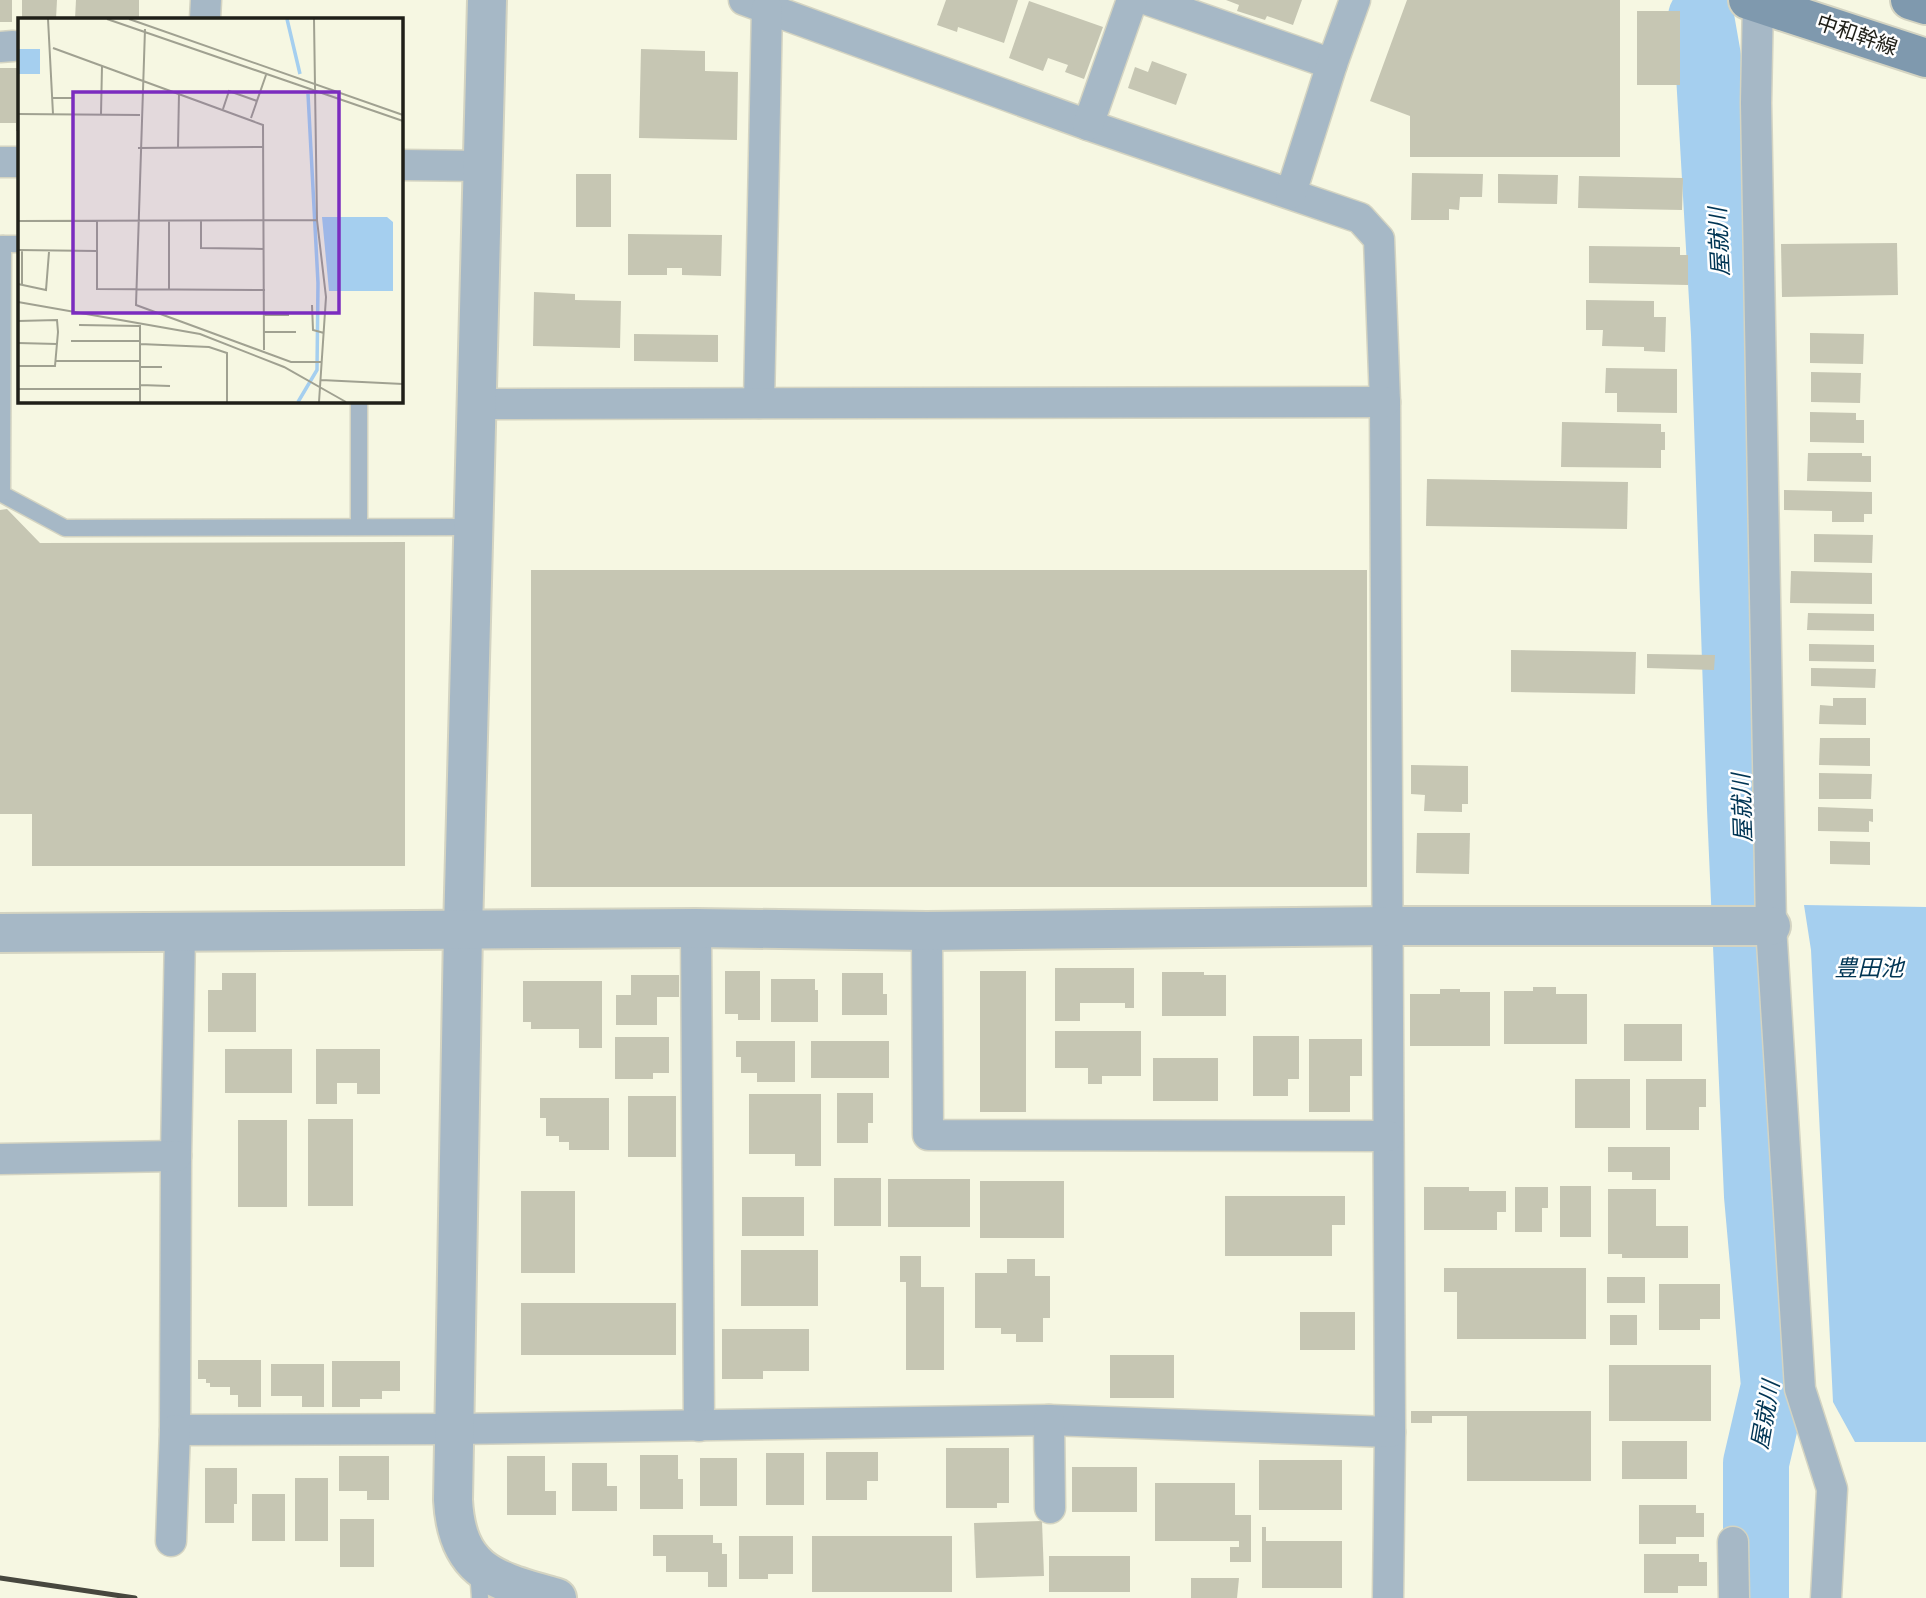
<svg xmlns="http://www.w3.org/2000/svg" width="1926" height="1598" viewBox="0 0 1926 1598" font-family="'Space Grotesk','Noto Sans JP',sans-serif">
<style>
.water{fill:#a5cfef}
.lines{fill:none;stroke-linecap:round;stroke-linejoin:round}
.river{stroke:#a5cfef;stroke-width:66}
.building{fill:#c6c6b3}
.service-casing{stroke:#d4d4c2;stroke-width:19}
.minor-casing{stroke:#d4d4c2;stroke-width:33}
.tertiary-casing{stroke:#d4d4c2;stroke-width:42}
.secondary-casing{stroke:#d4d4c2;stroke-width:42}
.service{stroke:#a6b8c6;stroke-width:16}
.minor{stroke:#a6b8c6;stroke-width:30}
.tertiary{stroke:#a6b8c6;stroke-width:38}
.secondary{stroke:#7f99ae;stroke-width:38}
.rail{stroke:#47473e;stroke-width:5}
.labels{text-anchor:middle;stroke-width:5;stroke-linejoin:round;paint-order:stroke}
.street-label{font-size:21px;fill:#1f1f18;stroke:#fff}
.water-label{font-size:23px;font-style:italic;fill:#003554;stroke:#fff}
.inset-river{fill:none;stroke:#a5cfef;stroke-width:3.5}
.inset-road{fill:none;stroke:#a0a191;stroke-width:2}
.view{fill:#7b2cbf;fill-opacity:0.15;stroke:#7b2cbf;stroke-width:3.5}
.inset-edge{fill:none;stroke:#1f1f18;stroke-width:3.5}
</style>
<rect width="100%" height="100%" fill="#f6f7e2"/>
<polygon class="water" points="1804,905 1926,907 1926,1442 1855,1442 1833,1402 1811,950"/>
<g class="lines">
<polyline class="river" points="1701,17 1708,57 1724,334 1740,809 1757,1196 1774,1386 1756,1463 1756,1598"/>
</g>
<g class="building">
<rect x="0" y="0" width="12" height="22"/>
<polygon points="22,0 57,0 56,19 22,19"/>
<polygon points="76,0 139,0 139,19 75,19"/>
<polygon points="946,0 1018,0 1004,43 958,27 957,32 937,25"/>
<polygon points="1226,0 1302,0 1293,25 1267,16 1265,20 1237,11 1239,5"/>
<polygon points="1407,0 1620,0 1620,157 1410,157 1410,116 1370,101"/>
<polygon points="1029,1 1103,27 1084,79 1065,72 1068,65 1048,58 1043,71 1009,58"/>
<rect x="1637" y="11" width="43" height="74"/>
<polygon points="641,49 705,51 705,71 738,72 737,140 639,138"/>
<polygon points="1152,61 1187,74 1176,105 1128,88 1135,67 1148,72"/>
<polygon points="0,68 19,68 19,131 16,131 16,123 0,123"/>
<polygon points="1412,173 1483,174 1482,197 1460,197 1459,210 1449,209 1449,220 1411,220"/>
<rect x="576" y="174" width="35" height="53"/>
<polygon points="1498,174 1558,175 1557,204 1498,203"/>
<polygon points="1579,176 1683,178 1682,210 1578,208"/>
<polygon points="628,234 722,235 721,276 682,275 682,268 667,268 667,275 628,275"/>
<polygon points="1897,243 1898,295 1782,297 1781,244"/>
<polygon points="1589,246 1680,247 1680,255 1688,255 1688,285 1589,283"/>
<polygon points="534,292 575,294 575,300 621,301 620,348 533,346"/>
<polygon points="1586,300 1654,301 1654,317 1666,317 1665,352 1644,351 1644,347 1602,346 1603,330 1586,330"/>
<polygon points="1810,333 1864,334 1863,364 1810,363"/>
<polygon points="634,334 718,335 718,362 634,361"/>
<polygon points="1606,368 1677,369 1677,413 1617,412 1617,393 1605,393"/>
<polygon points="1811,372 1861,373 1860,403 1811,402"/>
<polygon points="1810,412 1856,413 1856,420 1864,420 1864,443 1810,442"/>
<polygon points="1562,422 1661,424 1661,432 1665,432 1665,450 1661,450 1661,468 1561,467"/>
<polygon points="1808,453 1862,453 1862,456 1871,456 1871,482 1807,481"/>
<polygon points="1427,479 1628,482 1627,529 1426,526"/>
<polygon points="1784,490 1872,492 1872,514 1864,514 1864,522 1832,522 1832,511 1784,510"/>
<polygon points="7,509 40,543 405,542 405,866 32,866 32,814 0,814 0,510"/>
<polygon points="1814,534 1873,535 1872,563 1814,562"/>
<rect x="531" y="570" width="836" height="317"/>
<polygon points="1791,571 1872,573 1872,604 1790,603"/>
<polygon points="1808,613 1874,614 1874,631 1807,630"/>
<polygon points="1809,644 1874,645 1874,662 1809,661"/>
<polygon points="1511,650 1636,652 1635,694 1511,692"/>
<polygon points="1647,654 1715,655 1714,670 1647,668"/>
<polygon points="1811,668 1876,669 1875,688 1811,686"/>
<polygon points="1833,698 1866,698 1866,725 1819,724 1820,705 1833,706"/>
<polygon points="1820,738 1870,738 1870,766 1819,765"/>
<polygon points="1411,765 1468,766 1468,804 1462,804 1462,812 1424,811 1425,795 1411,794"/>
<polygon points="1819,773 1872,774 1871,799 1819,799"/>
<polygon points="1818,807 1873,809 1873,822 1869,821 1869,832 1818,831"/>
<polygon points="1417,833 1470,833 1469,874 1416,873"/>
<polygon points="1830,841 1870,842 1870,865 1830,864"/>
<polygon points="1055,968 1134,968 1134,1008 1125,1008 1125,1003 1080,1003 1080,1021 1055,1021"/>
<polygon points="725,971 760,971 760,1020 738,1020 738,1014 725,1014"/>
<rect x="980" y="971" width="46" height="141"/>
<polygon points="1162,972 1204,972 1204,975 1226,975 1226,1016 1162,1016"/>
<polygon points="222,973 256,973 256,1032 208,1032 208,990 222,990"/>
<polygon points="842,973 883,973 883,994 887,994 887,1015 842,1015"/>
<polygon points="631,975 679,975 679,997 657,997 657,1025 616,1025 616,995 631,995"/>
<polygon points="771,979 815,979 815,990 818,990 818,1022 771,1022"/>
<polygon points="523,981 602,981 602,1048 579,1048 579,1029 531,1029 531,1022 523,1022"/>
<polygon points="1533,987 1556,987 1556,994 1587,994 1587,1044 1504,1044 1504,991 1533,991"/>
<polygon points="1440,989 1460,989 1460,992 1490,992 1490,1046 1410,1046 1410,994 1440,994"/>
<rect x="1624" y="1024" width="58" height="37"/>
<polygon points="1055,1031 1141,1031 1141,1076 1102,1076 1102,1084 1088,1084 1088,1068 1055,1068"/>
<polygon points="1253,1036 1299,1036 1299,1079 1288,1079 1288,1096 1253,1096"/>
<polygon points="615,1037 669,1037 669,1073 653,1073 653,1079 615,1079"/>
<polygon points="1309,1039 1362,1039 1362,1076 1350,1076 1350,1112 1309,1112"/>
<polygon points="736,1041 795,1041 795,1082 757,1082 757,1073 741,1073 741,1057 736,1057"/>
<rect x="811" y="1041" width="78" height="37"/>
<rect x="225" y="1049" width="67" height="44"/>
<polygon points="316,1049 380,1049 380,1094 357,1094 357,1083 337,1083 337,1104 316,1104"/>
<rect x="1153" y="1058" width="65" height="43"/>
<rect x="1575" y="1079" width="55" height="49"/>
<polygon points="1646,1079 1706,1079 1706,1107 1699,1107 1699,1130 1646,1130"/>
<polygon points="837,1093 873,1093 873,1123 868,1123 868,1143 837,1143"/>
<polygon points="749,1094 821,1094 821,1166 795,1166 795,1154 749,1154"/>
<rect x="628" y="1096" width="48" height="61"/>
<polygon points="540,1098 609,1098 609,1150 569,1150 569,1142 559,1142 559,1136 546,1136 546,1118 540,1118"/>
<rect x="308" y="1119" width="45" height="87"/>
<rect x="238" y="1120" width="49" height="87"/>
<polygon points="1608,1147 1670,1147 1670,1180 1632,1180 1632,1172 1608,1172"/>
<rect x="834" y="1178" width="47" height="48"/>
<rect x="888" y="1179" width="82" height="48"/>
<rect x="980" y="1181" width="84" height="57"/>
<rect x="1560" y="1186" width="31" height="51"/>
<polygon points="1424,1187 1469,1187 1469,1191 1506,1191 1506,1212 1497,1212 1497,1230 1424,1230"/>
<polygon points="1515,1187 1548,1187 1548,1208 1542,1208 1542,1232 1515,1232"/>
<polygon points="1608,1189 1656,1189 1656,1226 1688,1226 1688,1258 1622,1258 1622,1254 1608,1254"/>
<rect x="521" y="1191" width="54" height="82"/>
<polygon points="1225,1196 1345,1196 1345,1225 1332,1225 1332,1256 1225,1256"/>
<rect x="742" y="1197" width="62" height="39"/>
<rect x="741" y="1250" width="77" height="56"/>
<polygon points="900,1256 921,1256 921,1287 944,1287 944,1370 906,1370 906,1282 900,1282"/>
<polygon points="1007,1259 1035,1259 1035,1276 1050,1276 1050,1318 1043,1318 1043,1342 1016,1342 1016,1334 1001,1334 1001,1328 975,1328 975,1273 1007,1273"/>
<polygon points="1444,1268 1586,1268 1586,1339 1457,1339 1457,1292 1444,1292"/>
<rect x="1607" y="1277" width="38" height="26"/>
<polygon points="1659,1284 1720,1284 1720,1319 1700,1319 1700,1330 1659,1330"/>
<rect x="521" y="1303" width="155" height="52"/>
<rect x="1300" y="1312" width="55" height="38"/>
<rect x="1610" y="1315" width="27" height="30"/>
<polygon points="722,1329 809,1329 809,1371 763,1371 763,1379 722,1379"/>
<rect x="1110" y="1355" width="64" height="43"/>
<polygon points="198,1360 261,1360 261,1407 238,1407 238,1395 230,1395 230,1387 210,1387 210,1383 206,1383 206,1379 198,1379"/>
<polygon points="332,1361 400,1361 400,1391 382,1391 382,1399 360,1399 360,1407 332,1407"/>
<polygon points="271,1364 324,1364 324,1407 302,1407 302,1396 271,1396"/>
<rect x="1609" y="1365" width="102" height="56"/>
<polygon points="1411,1411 1591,1411 1591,1481 1467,1481 1467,1416 1432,1416 1432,1423 1411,1423"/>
<rect x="1622" y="1441" width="65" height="38"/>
<polygon points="946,1448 1009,1448 1009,1503 997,1503 997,1508 946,1508"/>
<polygon points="826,1452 878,1452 878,1481 867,1481 867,1500 826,1500"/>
<rect x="766" y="1453" width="38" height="52"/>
<polygon points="640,1455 678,1455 678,1479 683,1479 683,1509 640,1509"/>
<polygon points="339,1456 389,1456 389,1500 367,1500 367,1491 339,1491"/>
<polygon points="507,1456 545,1456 545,1491 556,1491 556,1515 507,1515"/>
<rect x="700" y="1458" width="37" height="48"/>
<rect x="1259" y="1460" width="83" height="50"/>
<polygon points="572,1463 607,1463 607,1486 617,1486 617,1511 572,1511"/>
<rect x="1072" y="1467" width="65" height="45"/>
<polygon points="205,1468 237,1468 237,1504 234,1504 234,1523 205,1523"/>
<rect x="295" y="1478" width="33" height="63"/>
<polygon points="1155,1483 1235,1483 1235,1515 1251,1515 1251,1562 1230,1562 1230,1547 1239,1547 1239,1541 1155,1541"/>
<rect x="252" y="1494" width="33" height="47"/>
<polygon points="1639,1505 1696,1505 1696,1513 1704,1513 1704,1537 1676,1537 1676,1544 1639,1544"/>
<rect x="340" y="1519" width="34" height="48"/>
<polygon points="1042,1521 1044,1576 976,1578 974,1523"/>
<polygon points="1262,1527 1266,1527 1266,1541 1342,1541 1342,1588 1262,1588"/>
<polygon points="653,1535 713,1535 713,1543 722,1543 722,1554 727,1554 727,1587 708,1587 708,1572 666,1572 666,1556 653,1556"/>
<polygon points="739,1536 793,1536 793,1574 768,1574 768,1579 739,1579"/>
<rect x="812" y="1536" width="140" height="56"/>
<polygon points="1644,1554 1699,1554 1699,1562 1707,1562 1707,1586 1678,1586 1678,1593 1644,1593"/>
<rect x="1049" y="1556" width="81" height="36"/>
<polygon points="1191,1578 1239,1578 1237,1598 1191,1598"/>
</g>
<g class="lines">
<g class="service-casing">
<g id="service">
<polyline points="0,244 19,244"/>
<polyline points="359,401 359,526"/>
<polyline points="0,493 65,528 474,527"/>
<polyline points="2,493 3,244"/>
<polyline points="478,1570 480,1598"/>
</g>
</g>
<g class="minor-casing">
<g id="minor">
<polyline points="744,0 1088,125 1360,218 1379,239 1385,402 1390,1432 1388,1598"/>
<polyline points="1148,0 1332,64"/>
<polyline points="1758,0 1756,103 1771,926 1800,1389 1832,1489 1826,1598"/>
<polyline points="205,19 206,0"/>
<polyline points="0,47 13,46"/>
<polyline points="1088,125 1132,0"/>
<polyline points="0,162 19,162"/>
<polyline points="401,165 484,166"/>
<polyline points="1291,193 1332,64 1355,0"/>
<polyline points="759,403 767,8"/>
<polyline points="476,404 1385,402"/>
<polyline points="696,928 699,1426"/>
<polyline points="927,931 928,1135 1388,1136"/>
<polyline points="180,933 176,1156 175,1430 454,1429 1049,1420 1390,1432"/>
<polyline points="0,1159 176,1156"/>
<polyline points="1049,1420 1050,1508"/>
<polyline points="171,1541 175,1430"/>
<polyline points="1733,1542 1734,1598"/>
</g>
</g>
<g class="tertiary-casing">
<g id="tertiary">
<path d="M487 0 463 931 453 1500C457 1574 496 1580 557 1598"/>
<polyline points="0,933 696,928 927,931 1389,926 1771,926"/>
</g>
</g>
<g class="secondary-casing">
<g id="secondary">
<polyline points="1748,0 1926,58"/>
<polyline points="1910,0 1926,5"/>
</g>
</g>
<use href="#service" class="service"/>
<use href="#minor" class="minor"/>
<use href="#tertiary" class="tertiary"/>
<use href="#secondary" class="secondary"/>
<polyline class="rail" points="0,1578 135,1598"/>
</g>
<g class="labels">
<g class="street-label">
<text transform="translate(1857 35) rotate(19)" y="7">中和幹線</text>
</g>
<g class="water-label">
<text transform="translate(1719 242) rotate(-93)" y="8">屋就川</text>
<text transform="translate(1742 808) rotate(-92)" y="8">屋就川</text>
<text x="1869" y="976">豊田池</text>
<text transform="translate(1765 1415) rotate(-80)" y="8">屋就川</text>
</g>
</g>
<g transform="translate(18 18)">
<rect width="385" height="385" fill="#f6f7e2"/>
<path d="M0 31H22V56H0ZM304 199H369L375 204V273H311Z" fill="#a5cfef"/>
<path class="inset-river" d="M269 1 282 56M280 384 299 352 300 265 290 76"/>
<path class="inset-road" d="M30 1 35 96M89 1 385 103M111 1 385 97M296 1 299 202 308 279 301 384M127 11 118 287 273 344H304M35 30 245 107 246 332M34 80H56M205 91 211 73 239 83M0 96 122 97M83 96 84 48M233 100 248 57M160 129 161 75M120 130 246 129M151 202V271M183 202V230L246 231M0 203 299 202M79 203V271L247 272M0 232 79 233M0 266 28 272 31 234M4 266V232M0 284 182 316 266 349 328 384M294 287 295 312 306 315M246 297H271M0 303 39 302 40 314 37 348H0M61 307 122 308V384M246 314H278M53 323H122M0 325 39 326M122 326 191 329 209 335V384M38 343H122M122 349H144M303 362 385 366M122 367 152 368M0 371H122"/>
<path class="view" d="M55 74H321V295H55Z"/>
<rect width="385" height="385" class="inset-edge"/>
</g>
</svg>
